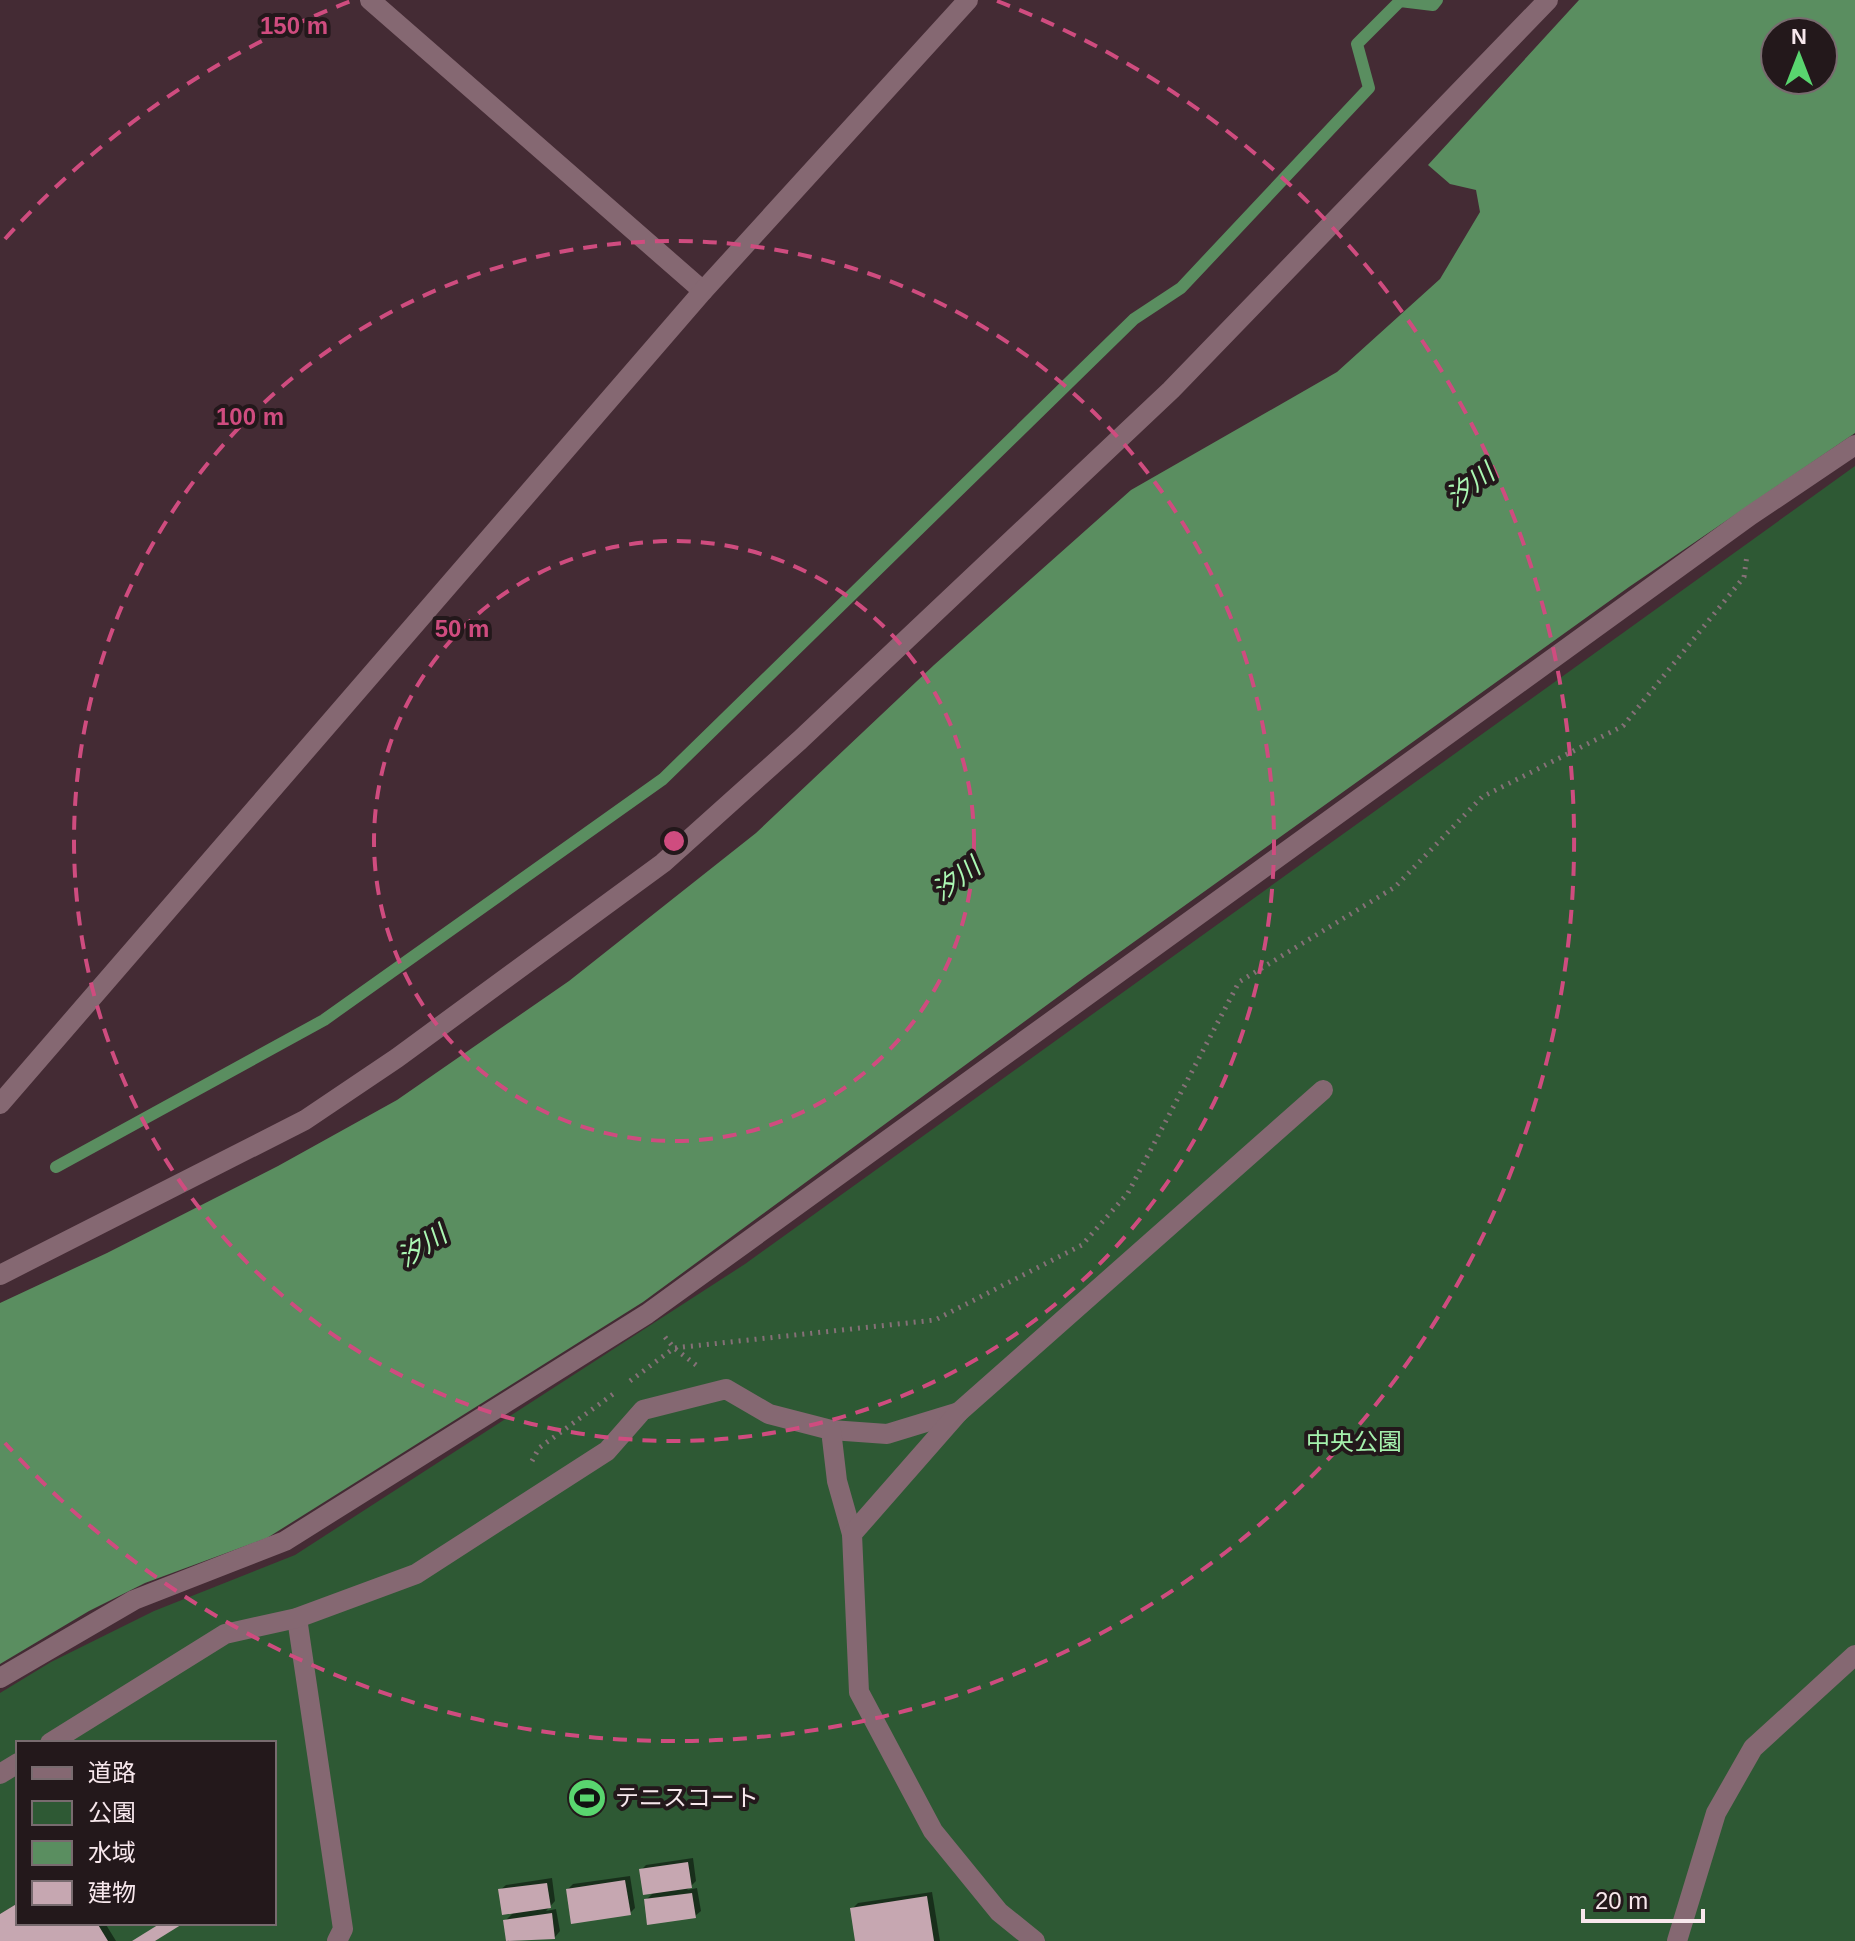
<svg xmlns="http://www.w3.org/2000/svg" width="1855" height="1941" viewBox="0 0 1855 1941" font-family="Helvetica,'Noto Sans JP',sans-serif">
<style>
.green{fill:#2e5934;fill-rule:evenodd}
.water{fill:#5a8e60;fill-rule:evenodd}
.shadow{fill:#0007}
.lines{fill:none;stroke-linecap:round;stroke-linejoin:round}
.stream{stroke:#5a8e60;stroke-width:12}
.building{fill:#c6a7b1}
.path{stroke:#857077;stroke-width:5;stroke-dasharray:2 6;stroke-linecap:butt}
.lane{stroke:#856872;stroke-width:20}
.street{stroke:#856872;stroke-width:20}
.ring{fill:none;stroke:#cf4c7f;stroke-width:4;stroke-dasharray:14 10}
.labels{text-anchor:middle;stroke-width:8;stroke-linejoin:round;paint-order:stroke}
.park-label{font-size:24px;fill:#a4f0ac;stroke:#23181b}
.poi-label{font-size:24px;fill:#f7e7ec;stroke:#23181b;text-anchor:start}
.water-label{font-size:26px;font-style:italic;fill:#abf7b3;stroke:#23181b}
.centre{fill:#cf4c7f;stroke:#23181b;stroke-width:4}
.ring-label{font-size:24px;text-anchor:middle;font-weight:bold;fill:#cf4c7f;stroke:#23181b;stroke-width:8;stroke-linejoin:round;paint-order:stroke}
</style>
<rect width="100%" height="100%" fill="#442b34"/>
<path class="green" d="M1855 466V1941H0V1693L51 1662 154 1611 295 1555 745 1264ZM18 1743H274V1923H18Z"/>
<path class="water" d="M1579 0H1855V433L1629 587 1085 977 643 1302 267 1538 145 1583 89 1611 0 1664V1303L107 1253 278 1166 397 1100 569 981 756 833 934 665 1131 490 1337 372 1440 279 1480 212 1476 190 1450 184 1428 165ZM1775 32H1823V80H1775Z"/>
<g class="shadow">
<polygon points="693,1858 696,1881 687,1890 697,1888 701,1911 695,1916 646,1900 655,1891 641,1870 646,1865"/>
<polygon points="630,1876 635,1908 630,1913 568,1889 573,1884"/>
<polygon points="552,1878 555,1901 546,1911 556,1909 560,1931 555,1937 508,1941 505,1921 515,1911 500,1890 506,1885"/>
<polygon points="932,1892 940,1941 857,1941 852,1909 858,1903"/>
<polygon points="18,1903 18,1923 105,1923 116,1941 0,1941 0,1914"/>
</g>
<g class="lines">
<polyline class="stream" points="56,1167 324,1020 663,779 1134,319 1181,288 1369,88 1357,44 1400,1 1433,5 1437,0"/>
</g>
<g class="building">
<polygon points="688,1862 692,1888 643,1895 639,1869"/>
<polygon points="625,1880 631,1915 571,1924 566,1889"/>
<polygon points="547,1883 551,1908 502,1915 498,1889"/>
<polygon points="692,1893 696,1918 647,1925 644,1899"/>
<polygon points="927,1896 934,1941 855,1941 850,1908"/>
<polygon points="18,1903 18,1923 97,1923 108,1941 0,1941 0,1914"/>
<polygon points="552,1913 555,1939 506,1941 503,1920"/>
<polygon points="161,1923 184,1923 155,1941 132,1941"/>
</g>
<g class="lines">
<g class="path">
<polyline points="665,1337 674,1348 696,1365"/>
<polyline points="630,1381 674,1348 935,1320 1082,1245 1128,1193 1239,982 1395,887 1482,797 1623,726 1744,577 1747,555"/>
<polyline points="532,1461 539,1448 616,1392"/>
</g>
<g class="lane">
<polyline points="831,1430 887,1434 959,1412"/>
<polyline points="297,1618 343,1929 337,1941"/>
<polyline points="50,1743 225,1634 297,1618 416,1574 607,1451 643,1410 726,1389 769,1414 831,1430 837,1481 852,1534"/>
<polyline points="0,1774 18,1763"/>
<polyline points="1035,1941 999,1912 933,1831 859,1692 852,1534 959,1412 1323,1090"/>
</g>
<g class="street">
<polyline points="370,0 703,291"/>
<polyline points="0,1104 703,291 968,0"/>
<polyline points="0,1275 305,1120 397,1058 663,863 800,740 1171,390 1548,0"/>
<polyline points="0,1678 134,1600 285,1541 647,1314 1751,515 1855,445"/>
<polyline points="1677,1941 1716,1813 1753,1748 1855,1655"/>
</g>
</g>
<g class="ring">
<circle cx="674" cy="841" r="300"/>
<circle cx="674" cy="841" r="600"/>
<path d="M5 239A900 900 0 0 1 351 1M997 1A900 900 0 1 1 5 1443"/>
</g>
<defs>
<g id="stadium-disc" transform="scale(2)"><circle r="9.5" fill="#59d56f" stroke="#23181b"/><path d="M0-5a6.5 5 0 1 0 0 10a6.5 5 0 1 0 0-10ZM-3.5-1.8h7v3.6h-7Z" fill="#111"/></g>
</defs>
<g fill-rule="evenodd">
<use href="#stadium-disc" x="587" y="1798"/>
</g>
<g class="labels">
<g class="park-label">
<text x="1354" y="1450">中央公園</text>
</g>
<g class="poi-label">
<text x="615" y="1806">テニスコート</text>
</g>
<g class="water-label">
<text transform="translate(1470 485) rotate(-37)" y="9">汐川</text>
<text transform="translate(956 879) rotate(-37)" y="9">汐川</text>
<text transform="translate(422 1246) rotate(-33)" y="9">汐川</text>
</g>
</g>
<circle cx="674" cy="841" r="12" class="centre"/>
<g class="ring-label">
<text x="294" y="34">150 m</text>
<text x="250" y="425">100 m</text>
<text x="462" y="637">50 m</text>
</g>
<rect x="16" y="1741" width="260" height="184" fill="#23181b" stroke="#786b6f" stroke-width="2"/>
<rect x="32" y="1767" width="40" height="12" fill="#856872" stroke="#786b6f" stroke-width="2"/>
<text x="88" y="1781" font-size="24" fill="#f7e7ec">道路</text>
<rect x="32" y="1801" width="40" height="24" fill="#2e5934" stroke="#786b6f" stroke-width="2"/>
<text x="88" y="1821" font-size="24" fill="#f7e7ec">公園</text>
<rect x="32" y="1841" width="40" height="24" fill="#5a8e60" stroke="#786b6f" stroke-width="2"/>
<text x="88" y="1861" font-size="24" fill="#f7e7ec">水域</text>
<rect x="32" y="1881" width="40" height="24" fill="#c6a7b1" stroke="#786b6f" stroke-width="2"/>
<text x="88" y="1901" font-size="24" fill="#f7e7ec">建物</text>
<g transform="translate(1799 56)"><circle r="38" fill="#23181b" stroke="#786b6f" stroke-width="2"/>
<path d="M0-6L14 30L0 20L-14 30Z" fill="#59d56f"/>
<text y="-12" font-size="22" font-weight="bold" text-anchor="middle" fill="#f7e7ec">N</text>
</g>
<path d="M1583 1909v12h120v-12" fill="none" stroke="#f7e7ec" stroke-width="4"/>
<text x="1595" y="1909" font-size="24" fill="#f7e7ec" stroke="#23181b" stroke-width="6" paint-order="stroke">20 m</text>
</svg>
